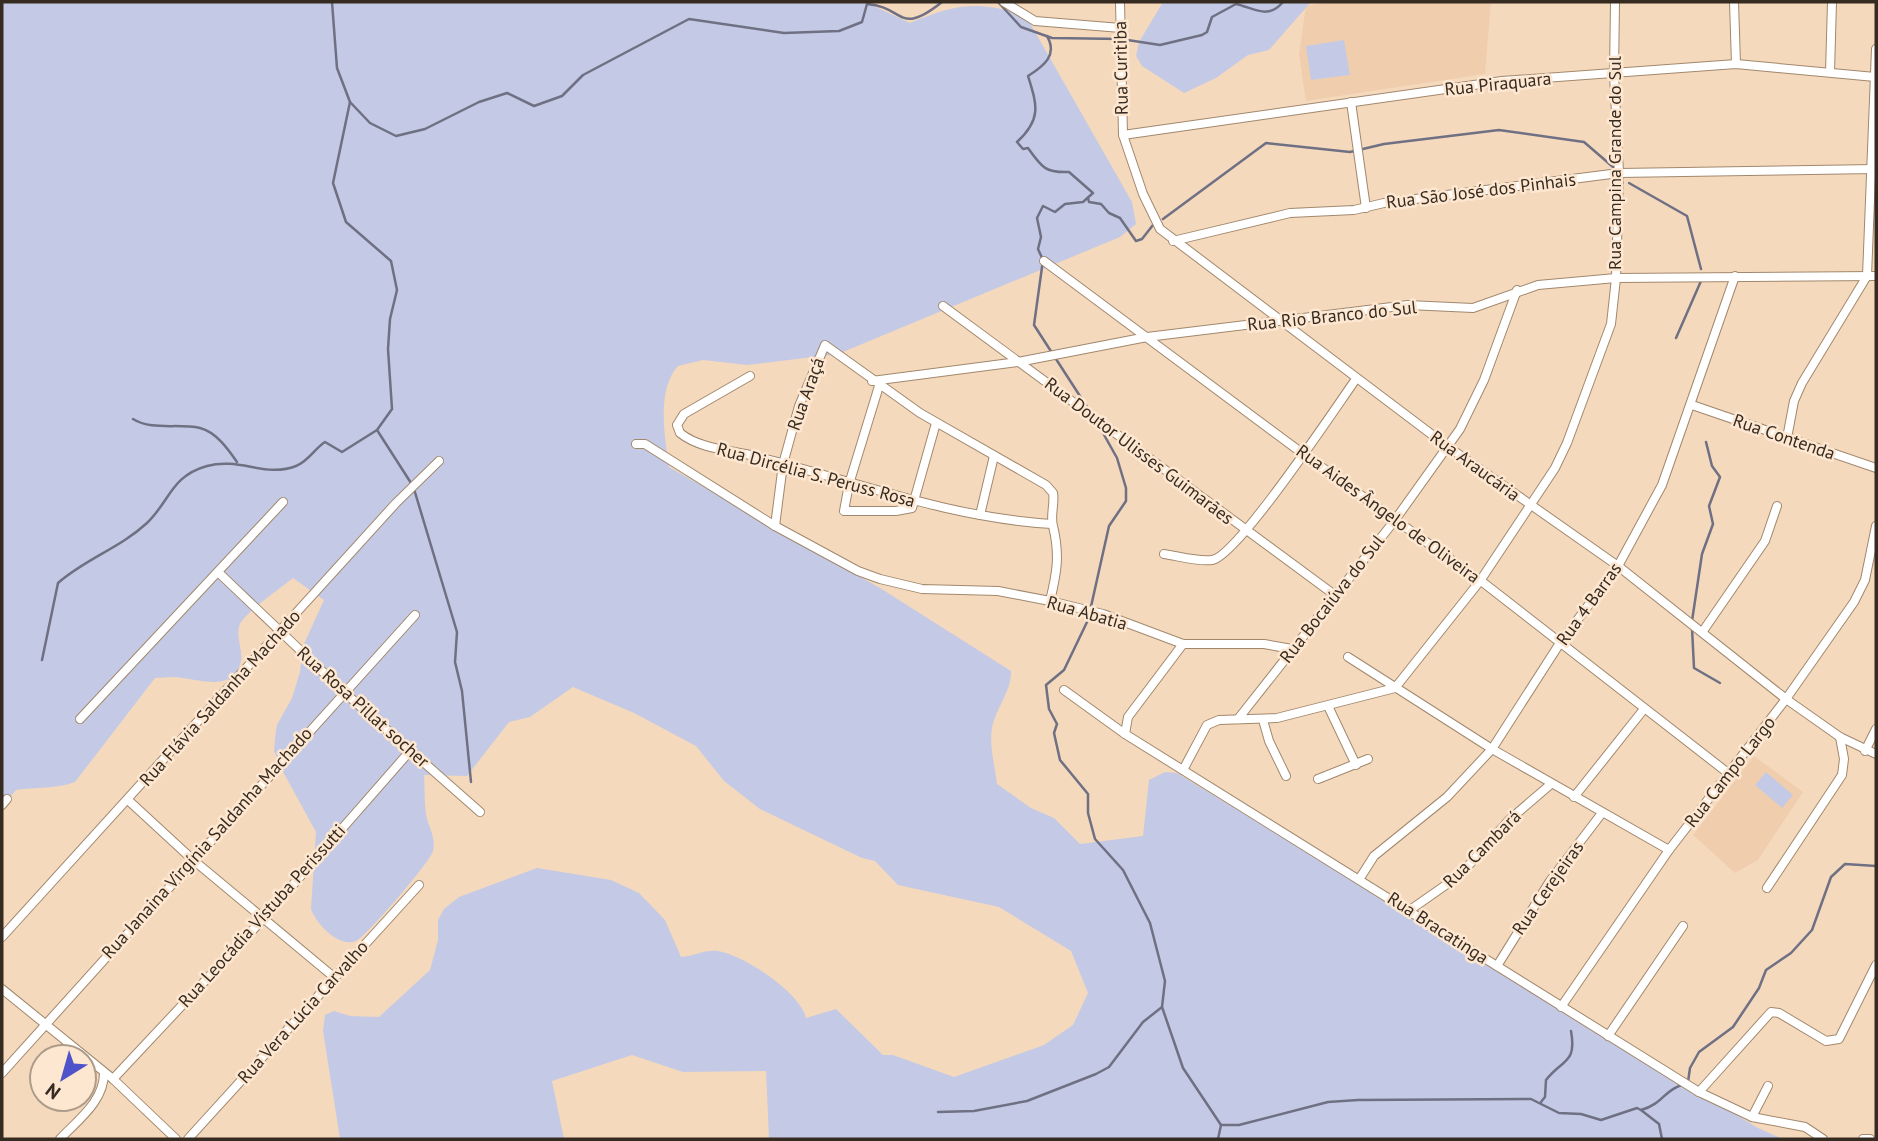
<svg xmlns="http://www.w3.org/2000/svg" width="1878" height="1141" viewBox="0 0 1878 1141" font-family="'PT Sans',sans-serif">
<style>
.built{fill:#f0cead}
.green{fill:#c4cae5}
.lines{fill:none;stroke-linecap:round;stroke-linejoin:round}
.stream{stroke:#6f7083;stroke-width:2.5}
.minor-casing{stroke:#a1886d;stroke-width:10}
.minor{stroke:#fff;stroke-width:8}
.labels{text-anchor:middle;stroke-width:5;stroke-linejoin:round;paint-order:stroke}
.street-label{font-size:18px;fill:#362b20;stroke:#fee7d1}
</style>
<rect width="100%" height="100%" fill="#f5d9bd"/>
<g class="built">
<polygon points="1331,2 1491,2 1485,74 1306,101 1299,54 1306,6"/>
<polygon points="1754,756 1803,792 1758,860 1735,873 1693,835"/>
</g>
<g class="green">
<path d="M2 2H865L910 23C956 4 977 0 1026 16L1132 202 1136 224 1120 237 838 354 747 365 703 360 678 366C656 390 665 438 669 467L880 588 1011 671C1012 690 996 708 992 728 989 745 995 767 997 784L1031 808 1054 818 1080 844 1143 836 1149 780 1165 772 1177 773 1758 1128 1783 1139H769L766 1071 683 1072 632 1055 552 1081 564 1139H340L323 1031 325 1015 334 1011 350 1016 379 1017 430 970 438 940V920L444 909 459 897 537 868 611 880 639 893 665 920 681 957C694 956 706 949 718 951 744 955 801 993 806 1018L836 1009 883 1055H893L954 1077 1044 1045 1073 1025 1088 993 1071 951 999 907 898 885 875 861 862 858 760 809 724 781 696 746 634 713 573 687 530 717 509 722 467 776 424 775C425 789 424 805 427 819 430 829 436 840 433 851 431 861 366 937 356 941 338 948 316 923 311 909L316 832 282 770 274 751 275 738 277 725 292 698 300 672 303 646 324 600 293 578C282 587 246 612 240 624 235 636 243 649 241 661 234 692 202 680 182 678 173 676 163 678 155 678L75 782C57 789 36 787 16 790L2 807Z"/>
<polygon points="1163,2 1311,2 1269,50 1248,55 1216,78 1184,93 1142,66 1136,56 1139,42"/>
<polygon points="1344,40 1350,75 1311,80 1306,46"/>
<polygon points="1766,772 1793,795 1782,808 1755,785"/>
</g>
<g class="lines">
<g class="stream">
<path d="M332 2 337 68 350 102 370 123 396 136 425 129 479 102 507 93 534 106 562 96 583 75 689 19 784 33 839 31 862 22 867 4C905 7 898 37 942 2"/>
<path d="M998 2 1021 27 1052 38 1121 39 1160 45 1202 35 1207 32 1212 17 1236 4C1254 8 1268 20 1283 2"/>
<path d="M1047 36C1058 55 1044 66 1028 76 1037 105 1042 119 1017 142L1023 149 1028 148C1042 168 1046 173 1069 172L1093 193 1083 202 1065 204 1055 212 1043 206 1037 218 1041 237 1038 249 1043 260 1034 325 1089 410"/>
<polyline points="1629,183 1687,216 1701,269"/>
<polyline points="1088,198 1089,202 1101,204 1109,213 1120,218 1136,241 1142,239 1153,225"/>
<polyline points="1163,219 1266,143 1350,152 1384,144 1499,130 1584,142 1613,167"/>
<polyline points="1676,338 1701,281"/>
<path d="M133 419C152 431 178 423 200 428 216 432 228 449 237 462"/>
<polyline points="1098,424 1117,458 1126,488 1126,501 1109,526 1088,620 1064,670 1046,685 1049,709 1057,724 1054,733 1060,760 1088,794 1088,813 1095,839 1123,870 1150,923 1165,981 1162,1007 1183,1068 1221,1125 1218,1139"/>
<polyline points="377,430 411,483"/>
<polyline points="414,489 457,632 455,662 462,691 471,782"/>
<polyline points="1692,621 1702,554 1713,524 1709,506 1720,477 1712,466 1706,442"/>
<polyline points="1692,628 1694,668 1720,683"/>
<path d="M42 660 58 583C85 559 120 548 147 523 170 501 171 476 207 466 240 457 265 478 296 466 309 461 314 449 325 442L342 452 377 430 392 409 388 349 390 319 397 290 391 261 346 222 333 183 350 102"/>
<polyline points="1688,1082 1690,1068 1699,1052 1733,1027 1759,988 1766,970 1791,953 1812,930 1831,877 1845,864 1876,866"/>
<path d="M1541 1102 1545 1097 1546 1080C1562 1059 1577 1064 1571 1031"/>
<polyline points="1641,1110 1659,1124 1662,1139"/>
<polyline points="938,1112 974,1111 1027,1101 1096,1074 1109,1067 1143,1022 1162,1007"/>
<path d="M1221 1125H1239L1328 1102 1358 1100 1531 1099 1559 1113 1581 1114 1601 1120 1637 1108 1641 1110C1663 1104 1664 1090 1682 1085"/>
</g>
<g class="minor-casing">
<g id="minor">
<polyline points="1004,2 1035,21 1121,28"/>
<polyline points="1120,2 1123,135 1143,194 1160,229 1447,446 1618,566 1786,699 1840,737 1876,754"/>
<polyline points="1734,2 1736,64"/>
<polyline points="1830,72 1832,2"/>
<polyline points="1351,102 1366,208"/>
<polyline points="1123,135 1502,81 1736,64 1875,77"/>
<polyline points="1173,241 1290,213 1354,210 1384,203 1619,173 1876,169"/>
<polyline points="1044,261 1302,453 1485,584 1728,773"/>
<polyline points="943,306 1336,596"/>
<path d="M750 376 684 414 677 425 680 433C700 449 730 450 755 456 854 481 950 518 1052 524"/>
<polyline points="872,381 1018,362 1147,337 1408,305 1473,308 1538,285 1616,278 1876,276"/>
<polyline points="879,386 849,484 844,511 896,511 912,508 936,423"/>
<polyline points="1692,405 1876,468"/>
<polyline points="1787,438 1794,401 1802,383 1867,276 1876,49"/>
<polyline points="636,444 645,444 775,526 858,571 880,579 922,589 998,591 1050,601 1103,614 1183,644 1264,644 1292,649"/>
<polyline points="980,515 994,456"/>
<path d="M775 526 783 464 799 406 825 345 920 413 1046 485 1053 493C1055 504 1050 515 1053 526 1060 555 1057 572 1050 601"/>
<path d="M1164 554C1178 556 1198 562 1212 560 1237 557 1336 407 1356 379"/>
<polyline points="218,572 344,692 480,812"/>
<polyline points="1703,631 1765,541 1777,506"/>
<polyline points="1348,657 1492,749 1669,850"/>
<polyline points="1064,690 1125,734 1699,1092 1752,1117 1805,1127 1823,1139"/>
<polyline points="1328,706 1356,765"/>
<polyline points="80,719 283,502"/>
<polyline points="1238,719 1395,520 1460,429 1484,380 1517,290"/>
<polyline points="1263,720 1269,741 1286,776"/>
<polyline points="1125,734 1128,717 1183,644"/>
<polyline points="1865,751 1876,729"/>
<polyline points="1183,770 1207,725 1219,720 1277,718 1395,688 1480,581 1555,468 1567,443 1611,324 1616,278 1619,173 1614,74 1615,2"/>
<polyline points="1318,779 1368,759"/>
<polyline points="1574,797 1644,709"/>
<polyline points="128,800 192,859 335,978"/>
<polyline points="2,805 7,799"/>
<polyline points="1360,878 1374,856 1447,797 1492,749 1560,643 1618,566 1662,485 1735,276"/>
<polyline points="1767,888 1842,775 1844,759 1840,737"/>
<polyline points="1410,910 1460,875 1509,820 1551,784"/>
<polyline points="2,937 396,503 439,461"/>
<polyline points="1497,966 1550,881 1602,813"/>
<polyline points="2,989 113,1079 176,1139"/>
<polyline points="1561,1007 1669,850 1786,699 1854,602 1865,580 1876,526"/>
<polyline points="1608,1036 1683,926"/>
<polyline points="2,1073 415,615"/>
<polyline points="113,1079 263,919 410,751"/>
<polyline points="1699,1092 1771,1012 1779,1013 1826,1041 1839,1039 1876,965"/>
<polyline points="1752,1117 1768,1086"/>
<path d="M60 1139C79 1119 104 1101 104 1073"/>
<polyline points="188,1139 419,885"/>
<polyline points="1863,1139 1870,1139"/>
</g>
</g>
<use href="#minor" class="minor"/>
</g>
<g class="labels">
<g class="street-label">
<text transform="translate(1121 68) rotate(-91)" y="6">Rua Curitiba</text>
<text transform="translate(1498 84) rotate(-6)" y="6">Rua Piraquara</text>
<text transform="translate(1615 163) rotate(-90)" y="6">Rua Campina Grande do Sul</text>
<text transform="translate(1481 191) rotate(-7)" y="6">Rua São José dos Pinhais</text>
<text transform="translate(1332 316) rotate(-6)" y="6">Rua Rio Branco do Sul</text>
<text transform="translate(806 394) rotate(-70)" y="6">Rua Araçá</text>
<text transform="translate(1784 437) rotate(19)" y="6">Rua Contenda</text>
<text transform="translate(1139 451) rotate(37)" y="6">Rua Doutor Ulisses Guimarães</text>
<text transform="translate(1475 466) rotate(36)" y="6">Rua Araucária</text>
<text transform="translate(816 475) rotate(15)" y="6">Rua Dircélia S. Peruss Rosa</text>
<text transform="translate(1388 514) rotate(36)" y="6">Rua Aides Ângelo de Oliveira</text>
<text transform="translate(1332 599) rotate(-52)" y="6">Rua Bocaiúva do Sul</text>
<text transform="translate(1589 604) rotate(-54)" y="6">Rua 4 Barras</text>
<text transform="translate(1087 613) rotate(16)" y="6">Rua Abatia</text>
<text transform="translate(220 698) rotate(-48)" y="6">Rua Flávia Saldanha Machado</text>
<text transform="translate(363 707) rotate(42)" y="6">Rua Rosa Pillat socher</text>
<text transform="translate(1730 772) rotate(-52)" y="6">Rua Campo Largo</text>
<text transform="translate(207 843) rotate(-48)" y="6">Rua Janaina Virgínia Saldanha Machado</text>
<text transform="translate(1482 849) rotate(-45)" y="6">Rua Cambará</text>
<text transform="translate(1548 888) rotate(-55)" y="6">Rua Cerejeiras</text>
<text transform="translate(262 916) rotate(-48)" y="6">Rua Leocádia Vistuba Perissutti</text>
<text transform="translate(1438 928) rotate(33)" y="6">Rua Bracatinga</text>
<text transform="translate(303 1012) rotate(-48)" y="6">Rua Vera Lúcia Carvalho</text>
</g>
</g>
<rect width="1878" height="1141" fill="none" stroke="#362b20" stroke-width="7"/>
<g transform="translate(63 1078) rotate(217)"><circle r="33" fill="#fee7d1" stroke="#ae9c8a" stroke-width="2"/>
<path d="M0-5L12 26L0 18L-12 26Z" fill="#4f53ca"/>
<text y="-10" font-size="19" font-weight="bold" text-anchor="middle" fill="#362b20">N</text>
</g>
</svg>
